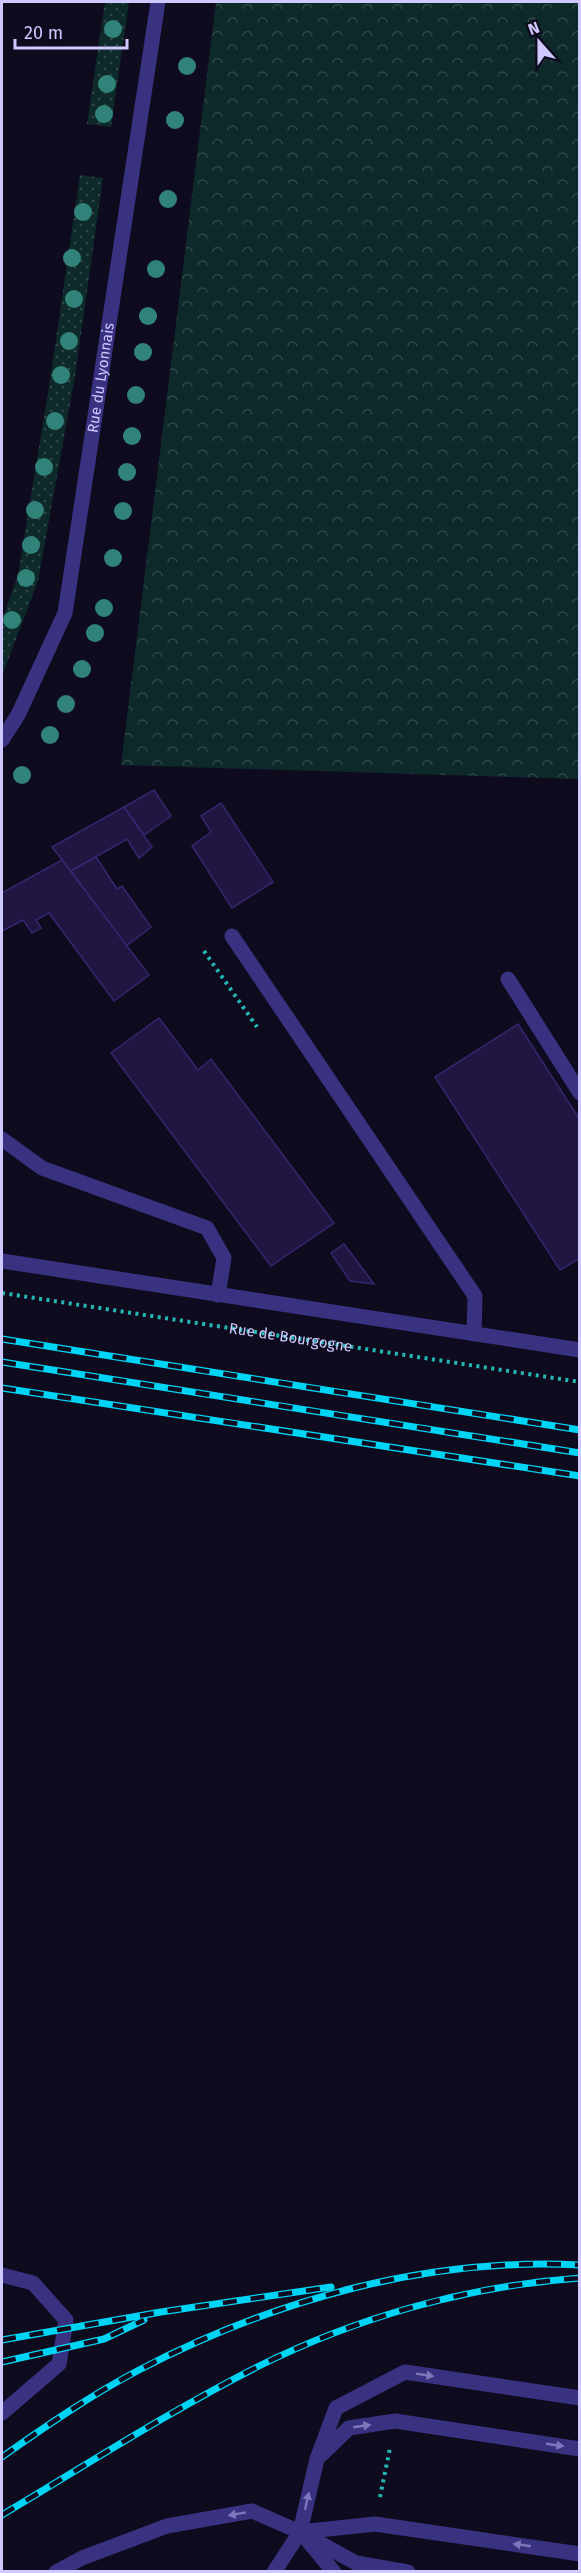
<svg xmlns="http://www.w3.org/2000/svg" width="581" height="2573" viewBox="0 0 581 2573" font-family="'Fira Sans',sans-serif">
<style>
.grass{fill:url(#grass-dots)}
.forest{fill:url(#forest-crowns)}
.building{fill:#201641;stroke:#36266f;stroke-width:1.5}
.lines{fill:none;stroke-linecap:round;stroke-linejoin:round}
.path{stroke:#25b7b2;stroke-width:4;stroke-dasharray:3 4.5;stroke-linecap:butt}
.service{stroke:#383281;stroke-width:15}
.minor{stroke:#383281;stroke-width:15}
.rail-casing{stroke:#00d4f4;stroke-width:7}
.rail{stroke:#0f0b1f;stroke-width:4.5;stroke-dasharray:14;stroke-linecap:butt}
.tree{fill:#31837a}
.oneway{fill:#7c76ba}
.labels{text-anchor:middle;stroke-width:4.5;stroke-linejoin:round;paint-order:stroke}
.street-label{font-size:15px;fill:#d0c9ff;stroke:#0f0b1f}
</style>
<defs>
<pattern id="grass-dots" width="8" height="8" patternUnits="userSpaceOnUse" patternTransform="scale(1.5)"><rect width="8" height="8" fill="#0d2929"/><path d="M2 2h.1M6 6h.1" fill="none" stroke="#2f4749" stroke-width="1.8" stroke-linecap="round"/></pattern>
<pattern id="forest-crowns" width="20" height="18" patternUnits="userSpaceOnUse" patternTransform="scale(1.5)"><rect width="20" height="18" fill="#0d2929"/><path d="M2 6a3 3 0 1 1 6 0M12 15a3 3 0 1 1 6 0" fill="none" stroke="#2f4749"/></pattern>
</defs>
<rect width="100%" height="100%" fill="#0f0b1f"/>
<g class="grass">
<polygon points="105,2 129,2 111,127 87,124"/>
<polygon points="80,175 103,178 75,376 38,581 2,676 2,619 18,575 51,374"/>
</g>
<polygon class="forest" points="216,2 579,2 579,779 121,765"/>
<g class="building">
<polygon points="154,790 171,816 144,835 124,807"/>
<polygon points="221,803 273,882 232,908 192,846 211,832 201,816"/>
<polygon points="124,807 152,847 139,858 127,839 71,871 52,847"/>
<polygon points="96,857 117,889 122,886 151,927 126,946 71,871"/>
<polygon points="62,860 149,975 114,1001 49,913 36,920 41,928 32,933 23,920 2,931 2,893"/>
<polygon points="159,1018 198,1070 211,1059 334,1223 271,1266 111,1053"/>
<polygon points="518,1024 580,1120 580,1258 560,1270 435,1077"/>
<polygon points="344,1244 374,1284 350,1281 331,1253"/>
</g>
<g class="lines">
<g class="path">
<polyline points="204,951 257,1027"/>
<path id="s1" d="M2 1293 580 1382"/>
<polyline points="380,2497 390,2448"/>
</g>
<g class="service">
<polyline points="232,936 475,1296 474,1334"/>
<polyline points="508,979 580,1093"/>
<polyline points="2,1139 42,1168 207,1228 224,1258 218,1295"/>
<polyline points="2,2275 33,2283 66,2320 59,2364 2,2413"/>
<polyline points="321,2455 349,2428 395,2421 580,2449"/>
<polyline points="300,2532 375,2524 580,2554"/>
<polyline points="308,2541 334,2572"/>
<polyline points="56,2572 82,2558 167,2526 252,2511 300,2532 356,2563 408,2572"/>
<polyline points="274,2572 300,2532 317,2459 336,2408 405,2372 580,2398"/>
</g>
<g class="minor">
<path id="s2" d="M2 740 18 715 65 613 158 2"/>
<polyline points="2,1261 580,1350"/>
</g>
<g class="rail-casing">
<g id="rail">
<polyline points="2,1339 580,1430"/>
<polyline points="2,1362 580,1453"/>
<polyline points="2,1388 580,1476"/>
<polyline points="2,2340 161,2312 331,2287"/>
<polyline points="2,2362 104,2339 144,2320"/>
<path d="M2 2457C46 2426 91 2395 139 2370 273 2300 428 2257 580 2265"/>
<path d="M2 2515C86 2465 170 2411 257 2367 357 2317 468 2286 580 2278"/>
</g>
</g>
<use href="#rail" class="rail"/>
</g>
<g class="tree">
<circle cx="113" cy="29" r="9"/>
<circle cx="187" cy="66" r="9"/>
<circle cx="107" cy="84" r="9"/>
<circle cx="104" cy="114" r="9"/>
<circle cx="175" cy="120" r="9"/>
<circle cx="168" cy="199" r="9"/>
<circle cx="83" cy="212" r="9"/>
<circle cx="72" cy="258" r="9"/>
<circle cx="156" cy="269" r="9"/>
<circle cx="74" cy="299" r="9"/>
<circle cx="148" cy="316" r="9"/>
<circle cx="69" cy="341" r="9"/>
<circle cx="143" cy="352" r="9"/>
<circle cx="61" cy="375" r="9"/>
<circle cx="136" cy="395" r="9"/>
<circle cx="55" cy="421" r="9"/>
<circle cx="132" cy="436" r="9"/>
<circle cx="44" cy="467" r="9"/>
<circle cx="127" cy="472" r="9"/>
<circle cx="35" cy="510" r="9"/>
<circle cx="123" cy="511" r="9"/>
<circle cx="31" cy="545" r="9"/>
<circle cx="113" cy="558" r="9"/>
<circle cx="26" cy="578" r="9"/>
<circle cx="104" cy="608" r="9"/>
<circle cx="12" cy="620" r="9"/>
<circle cx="95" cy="633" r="9"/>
<circle cx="82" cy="669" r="9"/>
<circle cx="66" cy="704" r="9"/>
<circle cx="50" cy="735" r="9"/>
<circle cx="22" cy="775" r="9"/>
</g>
<defs><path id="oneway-solid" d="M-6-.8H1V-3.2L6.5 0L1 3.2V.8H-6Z" transform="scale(1.5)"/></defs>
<g class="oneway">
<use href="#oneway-solid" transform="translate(425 2375) rotate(9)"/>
<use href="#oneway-solid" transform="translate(362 2426) rotate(-8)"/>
<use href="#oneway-solid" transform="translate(555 2445) rotate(8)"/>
<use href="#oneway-solid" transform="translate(307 2501) rotate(-77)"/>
<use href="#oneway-solid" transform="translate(237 2514) rotate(170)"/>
<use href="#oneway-solid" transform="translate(522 2545) rotate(-172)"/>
</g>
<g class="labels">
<g class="street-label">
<text dy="5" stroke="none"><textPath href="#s2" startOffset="380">Rue du Lyonnais</textPath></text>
<text dy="5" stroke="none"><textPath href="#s1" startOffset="292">Rue de Bourgogne</textPath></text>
</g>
</g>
<rect width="581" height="2573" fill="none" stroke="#d0c9ff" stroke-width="6"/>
<g transform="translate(539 42) rotate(339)" stroke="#0f0b1f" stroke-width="4.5" paint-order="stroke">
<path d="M0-4.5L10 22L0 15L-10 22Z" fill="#d0c9ff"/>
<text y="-9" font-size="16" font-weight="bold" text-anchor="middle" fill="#d0c9ff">N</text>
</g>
<path d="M15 39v9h112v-9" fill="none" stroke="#d0c9ff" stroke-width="3"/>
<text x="24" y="39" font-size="18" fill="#d0c9ff" stroke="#0f0b1f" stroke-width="4.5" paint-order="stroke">20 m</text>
</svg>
